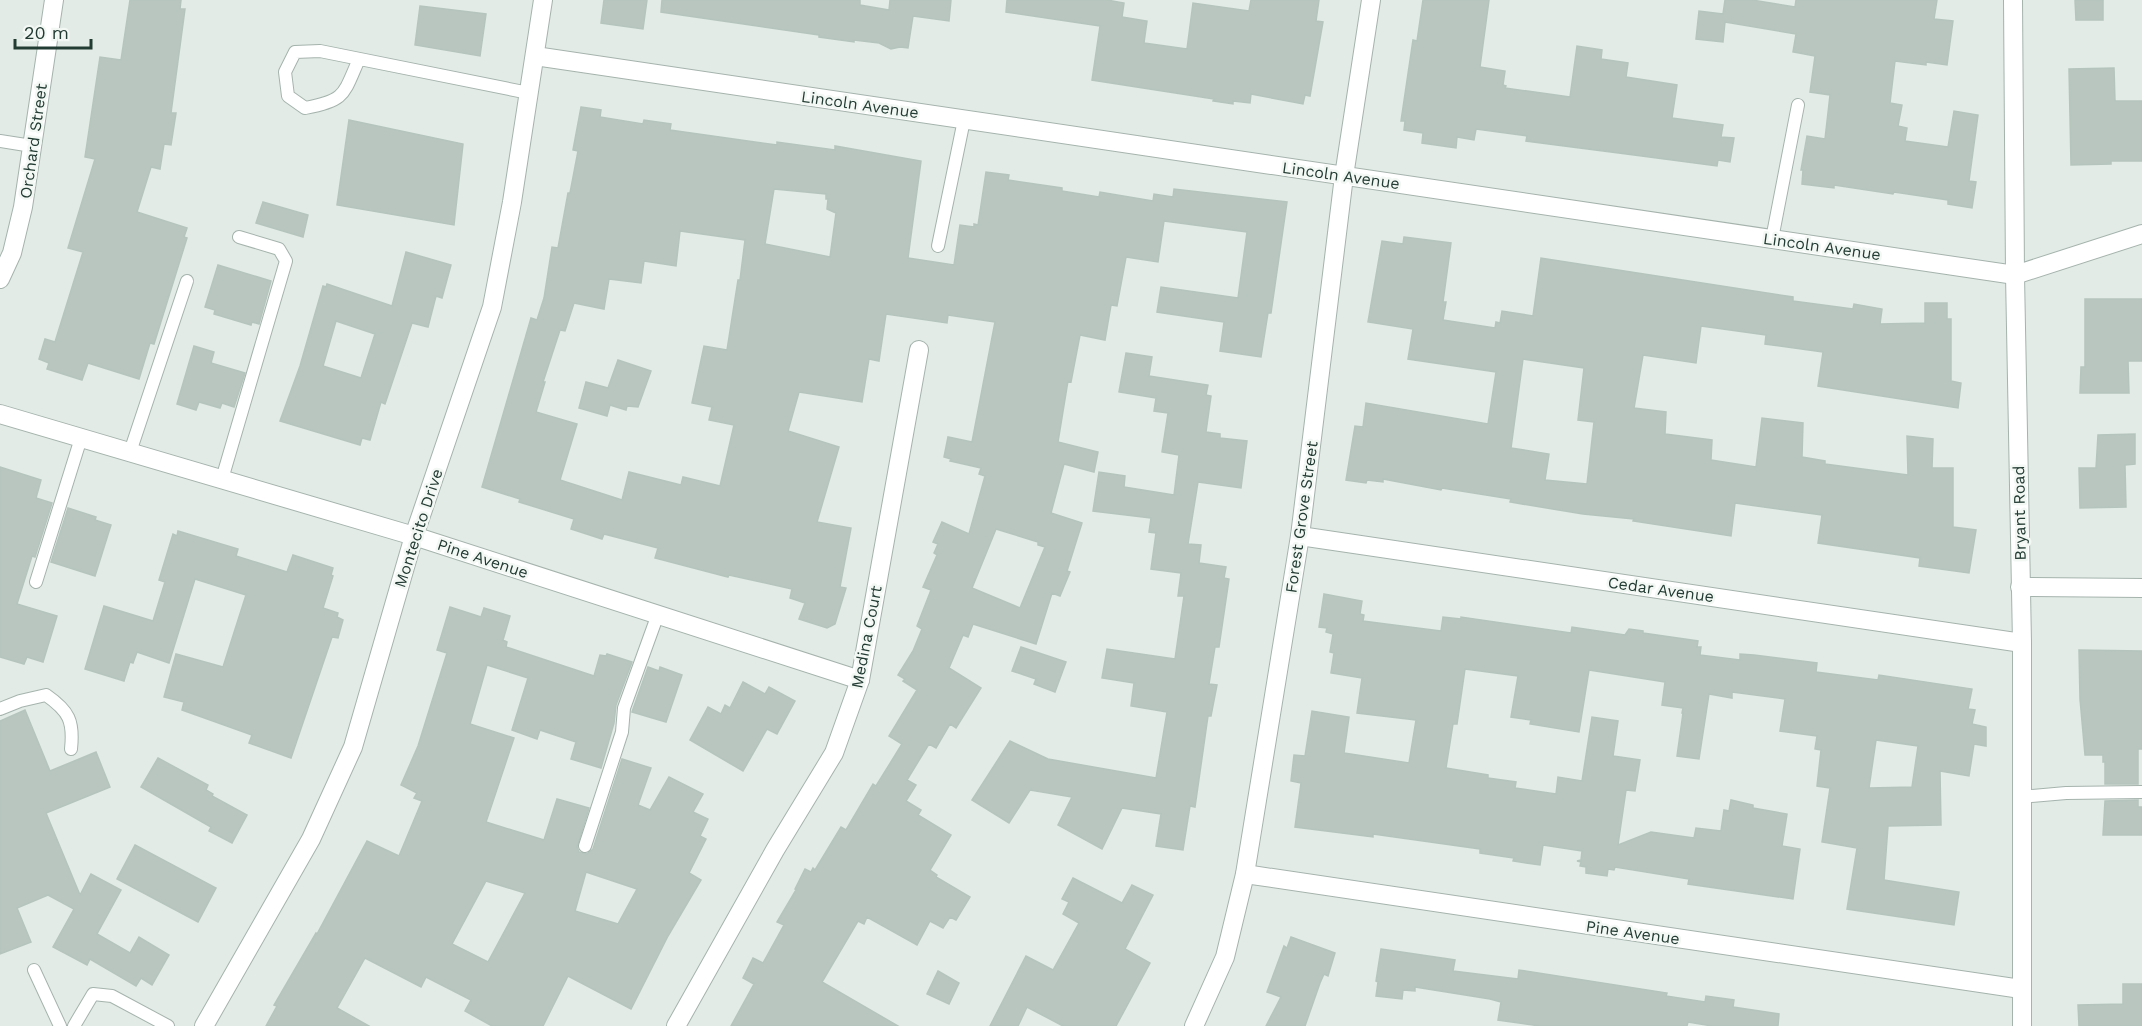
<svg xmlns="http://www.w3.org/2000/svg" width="2142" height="1026" viewBox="0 0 2142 1026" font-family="'Work Sans',sans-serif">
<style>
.building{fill:#b8c6bf;stroke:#b5c5bd;stroke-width:1.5;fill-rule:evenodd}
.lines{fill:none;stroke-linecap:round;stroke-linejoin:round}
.lane-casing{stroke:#a5b3ad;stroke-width:14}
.street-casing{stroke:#a5b3ad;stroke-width:20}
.lane{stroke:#fff;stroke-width:12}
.street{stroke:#fff;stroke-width:18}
.labels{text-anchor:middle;stroke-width:5;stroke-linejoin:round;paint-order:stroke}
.street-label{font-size:16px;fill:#233c33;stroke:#f3f8f5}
</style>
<rect width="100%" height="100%" fill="#e2ebe6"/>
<g class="building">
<polygon points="130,0 181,0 180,9 185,9 171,113 176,113 171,145 164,144 160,169 151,167 137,212 187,228 184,237 187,238 154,344 150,343 139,379 88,363 82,380 47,369 49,363 39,359 45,339 55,342 83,252 68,248 95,159 85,157 100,57 121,60"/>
<polygon points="604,0 647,0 643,29 601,23"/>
<polygon points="662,0 860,0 860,5 889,10 890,0 951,0 949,21 913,16 908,48 900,47 891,49 879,43 854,40 854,42 819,37 819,35 661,12"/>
<polygon points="1007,0 1107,0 1124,3 1122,17 1147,21 1144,43 1187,49 1193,3 1249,11 1251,0 1319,0 1316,21 1323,22 1310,96 1305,95 1303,104 1251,94 1250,103 1233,101 1233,104 1213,101 1214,99 1092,80 1100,26 1006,12"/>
<polygon points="1423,0 1489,0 1480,67 1505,71 1503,85 1506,86 1505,88 1570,97 1577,46 1602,50 1601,59 1628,63 1626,77 1677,85 1672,118 1723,125 1721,137 1734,138 1730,162 1718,160 1717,166 1634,155 1526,141 1527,136 1476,129 1474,140 1457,137 1456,148 1422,143 1423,133 1404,130 1405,121 1401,121 1413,40 1417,41"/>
<polygon points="1725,0 1752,0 1795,7 1796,0 1937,0 1934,19 1953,21 1947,65 1926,62 1926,65 1895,61 1890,103 1902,105 1898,126 1907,128 1905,141 1948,147 1954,111 1978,115 1969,181 1976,182 1972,208 1948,204 1948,200 1894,192 1893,194 1834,185 1834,188 1802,184 1803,170 1801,170 1807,136 1825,139 1830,95 1810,92 1815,56 1793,52 1796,34 1725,22 1723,42 1696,39 1699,11 1723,14"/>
<polygon points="2075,0 2103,0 2103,20 2076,20"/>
<polygon points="420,6 486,14 480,56 415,45"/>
<polygon points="2114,68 2115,101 2142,101 2142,161 2111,161 2111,164 2071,165 2069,69"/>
<path d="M581 107 601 110 600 117 643 124 644 120 671 124 670 130 777 145V142L835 150V146L921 161 908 258 954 265 960 225 974 227V224L978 225 986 172 1009 175 1008 180 1062 188V191L1099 197 1100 192 1153 201 1154 194 1173 197 1174 189 1287 202 1271 313H1268L1261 357 1220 351 1224 322 1157 312 1161 287 1238 298 1247 232 1164 221 1158 262 1126 257 1117 306 1111 305 1105 340 1080 335 1071 382 1068 381 1058 442 1098 452 1094 472 1064 464 1051 513 1082 523 1067 571 1070 572 1060 596 1052 593 1036 644 973 624 968 637 963 635 949 668 981 688 956 728 950 724 936 748 929 744 907 780 916 785 906 801 921 810 918 815 951 835 930 870 937 875 936 877 970 897 956 920 950 917 943 928 930 921 917 945 867 917 864 924 858 921 822 982 898 1026H731L754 984 743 978 753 958 763 963 784 925 777 922 796 890 795 889 805 869 811 872 813 868 815 870 841 827 846 830 873 784 876 786 902 744 889 736 917 690 903 681 905 679 898 675 913 651 922 629 917 626 931 590 923 587 937 555 934 553 938 544 933 542 942 522 969 534 985 476 979 474 981 468 950 461 951 459 944 457 948 437 972 442 995 322 948 315 947 323 886 314 879 361 869 359 862 402 799 392 788 431 839 447 817 522 851 528 840 587 846 588 835 624 827 628 799 619 805 603 790 598 792 589 729 575 728 577 655 558 658 548 604 534 602 539 571 529 574 519 519 502 520 499 482 487 531 318 537 320 544 298 552 247 558 248 568 193H570L578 151 573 150ZM774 189 826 194V199H828L827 209 836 213 830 257 765 244ZM680 231 745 240 740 280H738L727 350 704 346 692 403 712 407 709 420 734 425 720 486 683 477 681 485 629 472 622 500 560 480 577 424 536 412 545 382H543L560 330 565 331 574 303 604 309 609 279 641 283 644 261 676 266ZM996 529 1038 542V545L1045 547 1020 608 972 588Z"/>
<polygon points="349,120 463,144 454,225 337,205"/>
<polygon points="263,202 308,215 303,237 256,223"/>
<path d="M1404 237 1451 243 1443 302H1446L1443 320 1495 328 1496 322 1500 323 1502 311 1533 316 1541 258 1793 297V301L1853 309 1854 304 1882 309 1880 324 1925 323V303H1947V319H1951V381L1961 383 1958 408 1818 386 1823 352 1765 344 1766 335 1701 326 1696 363 1643 355 1634 408 1666 412 1665 434 1712 440 1711 460 1756 467 1762 418 1803 423 1802 457 1825 461V464L1908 475 1907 436 1933 439 1932 468H1953V527L1976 530 1969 573 1919 566 1920 558 1818 543 1822 515 1735 503 1731 536 1633 521 1634 519 1583 514 1510 502 1511 499 1442 488 1441 490 1383 479V482L1367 480 1366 483 1346 480 1355 426 1363 427 1366 403 1488 424 1496 372 1408 359 1413 329 1368 322 1382 241 1403 244ZM1523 359 1584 368 1578 420 1594 422 1587 484 1545 480 1549 454 1511 448Z"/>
<path d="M406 252 451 265 442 298 436 296 428 327 412 323 385 404 381 402 370 440 362 438 360 445 280 421 300 366 323 286 326 287 327 284 392 306ZM336 321 375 334 361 378 323 366Z"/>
<polygon points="218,265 271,281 259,324 252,322 251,325 214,314 215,310 205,307"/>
<polygon points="2085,299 2142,299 2142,361 2128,361 2129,393 2080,393 2081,367 2085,367"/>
<polygon points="194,346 214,352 211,363 245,373 234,407 222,403 220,408 199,402 196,410 177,404"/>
<polygon points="1126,353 1152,357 1149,376 1208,385 1206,395 1211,396 1206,432 1220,434 1220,438 1247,441 1241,488 1198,482 1188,544 1201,545 1199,563 1226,567 1224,578 1229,579 1219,647 1215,647 1209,684 1217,685 1211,716 1208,716 1195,807 1190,806 1183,850 1156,846 1161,814 1122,808 1102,849 1058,825 1072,797 1030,790 1009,823 972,800 1010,741 1048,759 1156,778 1167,712 1131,706 1134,683 1102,678 1107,649 1175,659 1184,596 1178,596 1181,573 1151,569 1156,533 1149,532 1151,518 1093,511 1099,472 1125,476 1124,487 1174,495 1179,455 1162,452 1168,413 1154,411 1156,398 1119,392"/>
<polygon points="618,360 651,371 638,407 627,406 626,410 610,405 607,416 579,408 586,382 608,388"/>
<polygon points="2135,434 2135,464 2125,465 2126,507 2080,508 2079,468 2096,468 2098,435"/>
<polygon points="0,467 41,480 36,498 52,503 35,557 32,556 17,604 57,616 43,662 27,657 24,664 0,657"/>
<polygon points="68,508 96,517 95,520 111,525 95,576 51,562"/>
<polygon points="178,531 238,549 236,556 287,572 293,555 333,568 331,575 333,576 323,608 338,613 337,617 343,620 338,638 332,637 291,758 249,743 252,735 182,710 184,702 164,697 176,654 223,667 246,595 195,579 169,663 137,652 133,663 130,662 124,681 85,669 104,606 153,621 165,582 159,580 173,534 177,536"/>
<path d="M1324 594 1362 601 1360 614 1364 615 1363 621 1386 624 1441 631 1443 617 1461 619V617L1571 633 1572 627 1625 635 1629 629 1643 631V633L1698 641 1697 647H1701L1700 655 1740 660V654L1754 655 1817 663 1816 672 1878 680 1879 675 1972 689 1968 709 1975 710 1972 724 1986 727V746L1974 744 1969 776 1940 771 1941 825 1888 826 1884 880 1959 892 1954 925 1847 909 1857 848 1822 842 1830 788 1817 786 1821 750 1815 749 1817 736 1780 731 1785 699 1732 692V698L1709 694 1699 759 1677 756 1683 713H1682L1683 708 1662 705 1665 682 1589 670 1579 732 1530 724 1531 720 1511 717 1518 676 1465 669 1457 724H1453L1446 768 1488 775V778L1516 782 1515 788 1556 794 1558 777 1582 781 1592 717 1618 721 1613 756 1640 760 1635 791 1626 790 1618 845 1651 832 1694 838 1696 828 1721 831 1724 810 1729 811 1731 800 1753 805V808L1787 814 1782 846 1800 849 1793 899 1688 884 1689 879 1615 867 1614 870 1608 869 1607 876 1586 873V867L1580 866 1581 862 1577 861 1581 860 1582 851 1543 845 1540 865 1513 861 1514 858 1480 853V849L1373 834V837L1295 827 1301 783 1291 781 1294 755 1305 756 1312 711 1349 717 1344 753 1409 763 1416 720 1357 713 1362 678 1331 673 1334 653 1330 652 1333 634 1326 632 1327 628 1319 627ZM1876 740 1918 746 1912 787 1869 788Z"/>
<path d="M450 607 481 617 484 608 510 616 503 640 507 642 506 647 594 676 600 655 606 656 607 654 632 662 616 705 614 723 601 768 571 759 576 742 540 730 537 739 512 730 528 678 487 665 470 724 514 738 486 822 544 840 557 799 589 808 577 847 579 852 587 854 593 849 622 759 651 768 638 805 650 810 669 777 703 794 693 812 708 819 700 836 706 839 689 873 701 880 668 936 631 1009 568 976 543 1026H492L465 1011 471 1000 426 977 421 987 365 958 337 1008 369 1026H266L277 1006 274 1005 316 933 317 934 367 841 399 856 422 801 414 798 417 793 401 785 418 746 447 653 437 650ZM586 872 637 889 618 924 575 911ZM486 881 525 893 488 962 452 944Z"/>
<polygon points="1021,647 1066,662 1055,692 1034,684 1036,679 1012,671"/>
<polygon points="2079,650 2142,651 2142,749 2138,749 2138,784 2105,784 2105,762 2103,762 2103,755 2085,755 2080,699"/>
<polygon points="648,667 659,671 660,667 682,675 666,722 632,712"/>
<polygon points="743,682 765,694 769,687 795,701 777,734 767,729 743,771 690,740 708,707 721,714 725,705 730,708"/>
<polygon points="25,710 50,771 96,752 110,787 46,813 80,895 91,874 121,890 97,934 130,953 139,937 169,955 152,985 141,978 136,986 90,959 87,965 53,947 74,909 48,895 17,908 31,942 0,954 0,721"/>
<polygon points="158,758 208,785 206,790 213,794 212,796 247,815 232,843 209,831 211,827 141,787"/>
<polygon points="2138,800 2138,807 2142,807 2142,835 2103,835 2105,801"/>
<polygon points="135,845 216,888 198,922 117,879"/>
<polygon points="1073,878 1122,903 1132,885 1153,895 1125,949 1150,963 1116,1026 1063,1026 1027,1007 1018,1026 990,1026 1026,956 1053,970 1079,923 1063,914 1069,902 1062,899"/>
<polygon points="1291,937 1335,953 1328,976 1324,974 1320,983 1305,1026 1266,1026 1281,997 1267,992 1284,946 1287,948"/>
<polygon points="1381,949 1455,960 1453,971 1518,979 1519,970 1667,993 1666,996 1705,1002 1706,996 1734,1000 1733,1007 1779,1014 1778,1026 1712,1026 1688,1022 1687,1026 1540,1026 1498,1020 1501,1002 1490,999 1415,987 1415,991 1403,990 1402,999 1376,996 1378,982 1376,981"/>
<polygon points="938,971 959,983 949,1004 927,994"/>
<polygon points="2123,984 2142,984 2142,1026 2079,1026 2078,1005 2123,1004"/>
</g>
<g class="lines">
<g class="lane-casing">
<g id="lane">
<path d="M359 59C343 95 346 100 305 108L288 96 285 72 295 52 320 51 529 93"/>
<polyline points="0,141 32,146"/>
<polyline points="1772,239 1798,105"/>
<polyline points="938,246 964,120"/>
<polyline points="130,452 187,281"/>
<polyline points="222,479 286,261 279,249 239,237"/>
<polyline points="36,582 81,438"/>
<path d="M0 709 20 701 46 695C69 711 74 721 71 749"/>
<polyline points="2021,797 2066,793 2142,792"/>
<polyline points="585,846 622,732 624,708 658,614"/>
<polyline points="34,970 60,1026"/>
<polyline points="74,1026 93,994 112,996 168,1026"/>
</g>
</g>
<g class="street-casing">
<g id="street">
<polyline points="2013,0 2015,275 2022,643 2022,1026"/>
<polyline points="535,56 2015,275 2142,234"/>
<polyline points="0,279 12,253 23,207 54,0"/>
<polyline points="0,414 414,536 860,680"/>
<polyline points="1300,536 2022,643"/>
<polyline points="2020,587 2142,588"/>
<polyline points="1245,874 2021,989"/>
<polyline points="204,1026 311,839 353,747 414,536 492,307 512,202 543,0"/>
<polyline points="676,1026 775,850 834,753 860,680 919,350"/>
<polyline points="1194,1026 1225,957 1245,874 1300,536 1344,176 1371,0"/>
</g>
</g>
<use href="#lane" class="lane"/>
<use href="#street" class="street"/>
</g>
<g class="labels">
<g class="street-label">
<text transform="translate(860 104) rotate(8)" y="6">Lincoln Avenue</text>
<text transform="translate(33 141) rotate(-82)" y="6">Orchard Street</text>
<text transform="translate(1341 175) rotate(8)" y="6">Lincoln Avenue</text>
<text transform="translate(1822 246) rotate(8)" y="6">Lincoln Avenue</text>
<text transform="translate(2019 513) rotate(-91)" y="6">Bryant Road</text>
<text transform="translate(1301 517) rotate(-82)" y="6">Forest Grove Street</text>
<text transform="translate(418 528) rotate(-72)" y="6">Montecito Drive</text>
<text transform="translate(483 558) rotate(18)" y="6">Pine Avenue</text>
<text transform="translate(1661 589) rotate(8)" y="6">Cedar Avenue</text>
<text transform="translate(866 637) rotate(-79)" y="6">Medina Court</text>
<text transform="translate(1633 932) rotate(8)" y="6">Pine Avenue</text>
</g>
</g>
<path d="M15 39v9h76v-9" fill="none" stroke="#233c33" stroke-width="3"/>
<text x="24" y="39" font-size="18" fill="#233c33" stroke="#f3f8f5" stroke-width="4.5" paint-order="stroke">20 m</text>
</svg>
